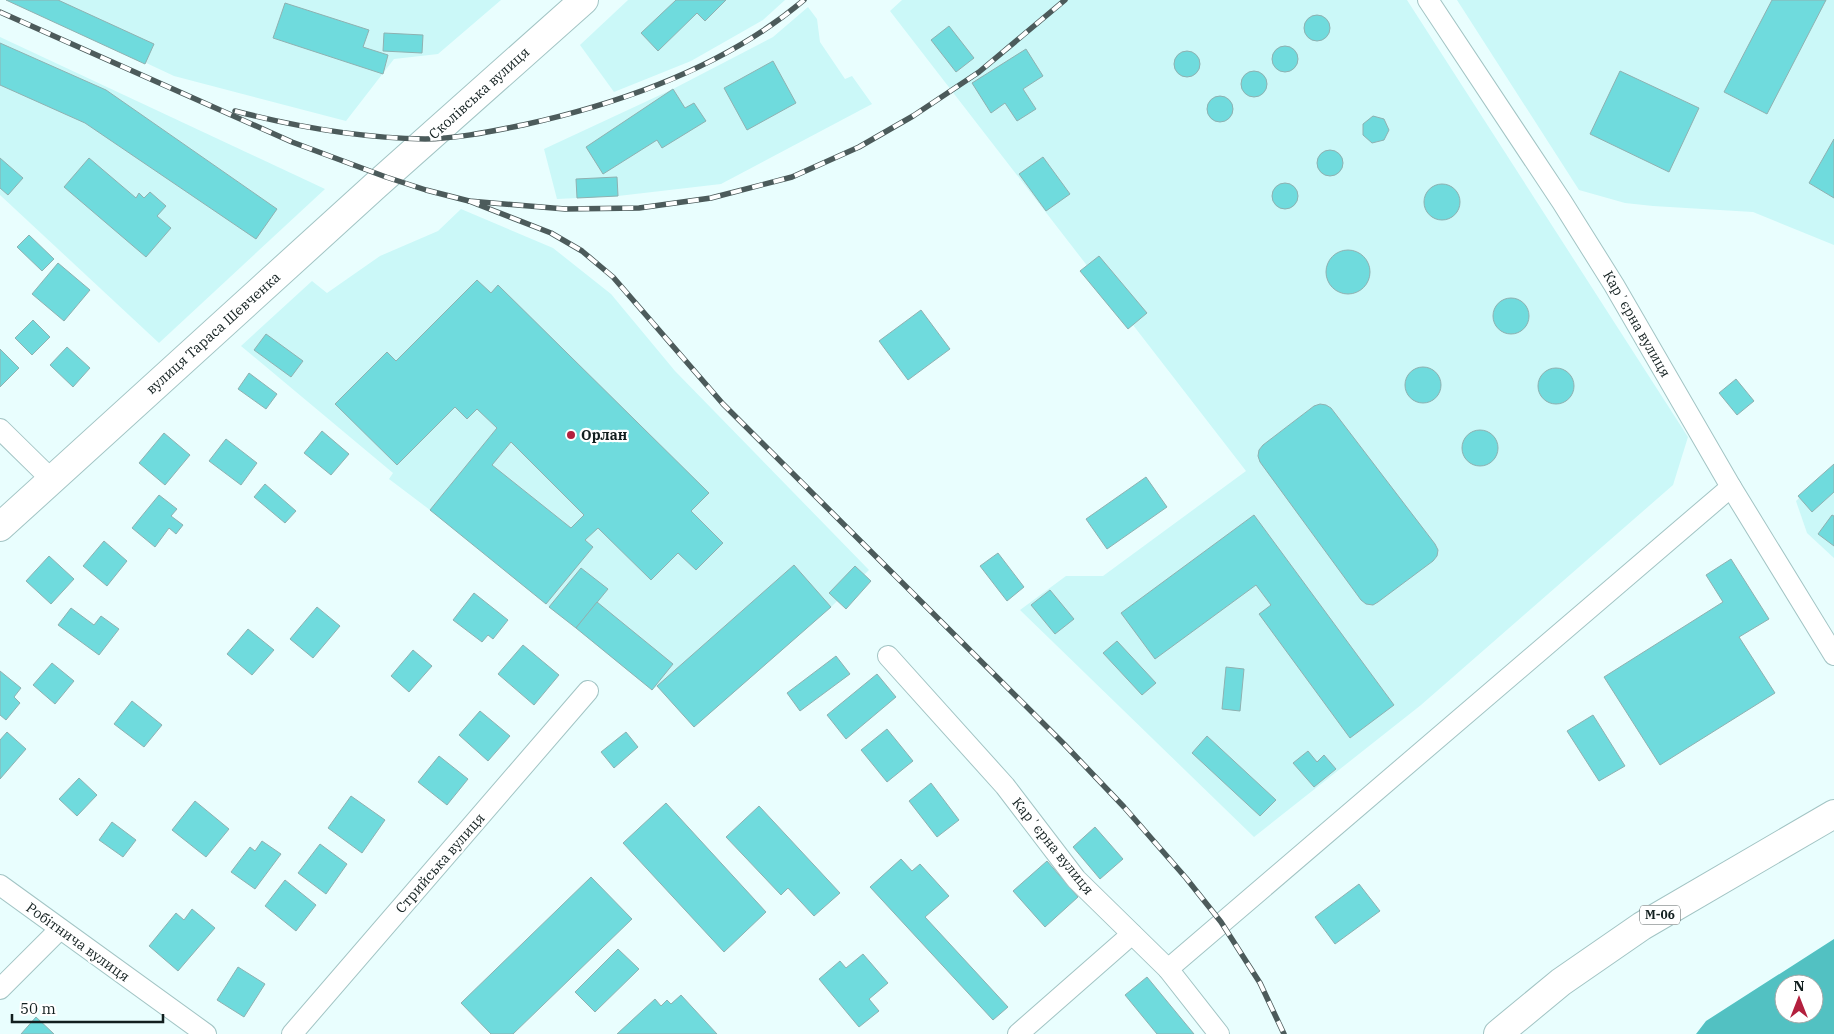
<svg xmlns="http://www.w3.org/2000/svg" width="1834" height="1034" viewBox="0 0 1834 1034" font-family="'IBM Plex Serif',serif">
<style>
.built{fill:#cbf8f8}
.water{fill:#52c1c2;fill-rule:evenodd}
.building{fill:#6fdbdd;stroke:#8fb1b1;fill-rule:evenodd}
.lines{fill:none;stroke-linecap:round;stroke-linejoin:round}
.street-casing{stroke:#a2c4c4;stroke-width:22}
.secondary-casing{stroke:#a2c4c4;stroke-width:30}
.highway-casing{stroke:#a2c4c4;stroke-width:30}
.street{stroke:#fff;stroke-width:20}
.secondary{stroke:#fff;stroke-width:28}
.highway{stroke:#fff;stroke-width:28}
.rail-casing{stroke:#4c5b5b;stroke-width:5.5}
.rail{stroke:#fff;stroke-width:4;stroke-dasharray:11;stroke-linecap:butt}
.poi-dot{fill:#b3203e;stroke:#fff;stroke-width:2}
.labels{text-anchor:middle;stroke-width:4.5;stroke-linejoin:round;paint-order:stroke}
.shield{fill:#fff;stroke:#596262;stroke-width:1}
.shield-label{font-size:12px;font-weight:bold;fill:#121f1f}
.street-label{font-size:14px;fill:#121f1f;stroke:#fff}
.poi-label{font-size:14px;font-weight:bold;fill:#121f1f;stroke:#fff;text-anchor:start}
</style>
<rect width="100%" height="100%" fill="#e9fefe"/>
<g class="built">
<polygon points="12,0 501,0 438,54 394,59 346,121 174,76"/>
<polygon points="628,0 785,0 763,20 691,61 614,92 580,45"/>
<polygon points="902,0 1407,0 1688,437 1673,485 1421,705 1254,837 1020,610 1066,576 1103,576 1246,471 890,11"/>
<polygon points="1457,0 1834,0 1834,245 1753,212 1653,206 1625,203 1579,190"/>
<polygon points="808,7 817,19 820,42 845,79 852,76 872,104 721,184 618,196 557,199 544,149 673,89 773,37"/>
<polygon points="0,37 325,189 159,343 0,195"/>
<polygon points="461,209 553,248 611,294 675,371 869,570 831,607 694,727 657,686 652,690 430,510 389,479 393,473 241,346 312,281 327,293 380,256 438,231"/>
<polygon points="1834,466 1834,558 1807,533 1796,501"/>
</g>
<path class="water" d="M1834 939V1034H1696L1706 1021ZM1784 984H1814V1014H1784Z"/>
<g class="building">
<polygon points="6,0 58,0 154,44 145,64"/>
<polygon points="676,0 726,0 705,21 697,13 658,51 641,33"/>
<polygon points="1772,0 1826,0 1767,114 1724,92"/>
<polygon points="285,3 369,30 363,47 388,55 383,74 273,38"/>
<circle cx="1317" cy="28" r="13"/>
<polygon points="949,26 974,58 956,72 931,40"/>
<polygon points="384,33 423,35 422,53 383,51"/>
<polygon points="0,43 106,90 277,209 256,239 85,123 0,85"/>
<circle cx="1285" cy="59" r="13"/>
<polygon points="1026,49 1043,76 1023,89 1036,109 1017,121 1005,103 991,113 972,83"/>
<circle cx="1187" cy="64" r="13"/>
<polygon points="773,61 796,103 747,130 724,88"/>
<circle cx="1254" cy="84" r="13"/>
<polygon points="1620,71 1699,108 1669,172 1590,134"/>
<polygon points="673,89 685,108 694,103 706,121 662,148 657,140 603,174 586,147"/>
<circle cx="1220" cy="109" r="13"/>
<polygon points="1373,116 1384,119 1389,130 1384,140 1372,143 1363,135 1363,124"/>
<polygon points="1834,139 1834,198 1809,183"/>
<circle cx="1330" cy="163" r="13"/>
<polygon points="1043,157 1070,194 1046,211 1019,174"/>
<polygon points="0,158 23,178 8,195 0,188"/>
<polygon points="89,158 136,198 139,193 144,198 150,192 166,206 157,216 171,228 146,257 64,187"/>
<polygon points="617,177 618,196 577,198 576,179"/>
<circle cx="1285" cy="196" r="13"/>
<circle cx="1442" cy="202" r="18"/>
<polygon points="29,235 54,259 42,271 17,247"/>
<circle cx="1348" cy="272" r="22"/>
<polygon points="1099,256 1147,313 1128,329 1080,271"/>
<polygon points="58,263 90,290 64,321 32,294"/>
<path d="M477 280 491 293 498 285 709 493 691 511 723 543 696 570 678 553 651 580 598 528 585 540 593 547 546 604 430 510 497 428 477 409 467 419 455 407 397 465 335 404 387 352 396 361ZM511 442 584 515 571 528 492 465Z"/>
<circle cx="1511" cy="316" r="18"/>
<polygon points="921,310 950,349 908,380 879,341"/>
<polygon points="33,320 50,337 32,355 15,338"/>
<polygon points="266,334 303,361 291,377 254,350"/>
<polygon points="67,347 90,368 73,387 50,365"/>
<polygon points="0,349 19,368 0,387"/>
<circle cx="1423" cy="385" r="18"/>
<circle cx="1556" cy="386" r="18"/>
<polygon points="249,373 277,394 266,409 238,389"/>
<polygon points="1736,379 1754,401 1737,415 1719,393"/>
<polygon points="1320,404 1326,405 1331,408 1435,544 1438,550 1437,556 1433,561 1378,602 1373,605 1366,604 1361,600 1260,462 1258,456 1259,450 1263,445 1314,406"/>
<circle cx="1480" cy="448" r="18"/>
<polygon points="322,431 349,454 331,475 304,453"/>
<polygon points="164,433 190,455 165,485 139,463"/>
<polygon points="226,439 257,463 241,485 209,461"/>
<polygon points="1834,464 1834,492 1812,512 1798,496"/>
<polygon points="1146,477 1167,507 1107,549 1086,519"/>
<polygon points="265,484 296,511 285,523 254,497"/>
<polygon points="159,495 177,509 171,516 183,525 176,534 169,528 155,547 132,528"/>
<polygon points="1254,515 1394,705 1350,738 1259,614 1271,605 1256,585 1155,659 1121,613"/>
<polygon points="1832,515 1834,516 1834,546 1818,534"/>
<polygon points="104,541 127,561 107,586 83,566"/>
<polygon points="998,553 1024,587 1007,601 980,566"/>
<polygon points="49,556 74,579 51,604 26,581"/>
<polygon points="1731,559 1769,619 1739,637 1775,693 1660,765 1604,677 1723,602 1706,575"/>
<polygon points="794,565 831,607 694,727 657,686"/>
<polygon points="855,566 871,581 846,609 829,593"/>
<polygon points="581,568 608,589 576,628 549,607"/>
<polygon points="1050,590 1074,619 1055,634 1031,605"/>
<polygon points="474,593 508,620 493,639 488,635 482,642 453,620"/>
<polygon points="597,602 673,664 652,690 576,628"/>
<polygon points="317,607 340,626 313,658 290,639"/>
<polygon points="71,608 94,625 101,616 119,629 99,655 58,625"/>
<polygon points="248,629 274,650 252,675 227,654"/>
<polygon points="1117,641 1156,683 1142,695 1103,653"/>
<polygon points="523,645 559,675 534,705 498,674"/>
<polygon points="413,650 432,666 409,692 391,676"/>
<polygon points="836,656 850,674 800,711 787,693"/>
<polygon points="52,663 74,681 55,704 33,685"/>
<polygon points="1226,667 1244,669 1240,711 1222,709"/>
<polygon points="0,671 21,688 14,697 20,703 6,720 0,715"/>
<polygon points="877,674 896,697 846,739 827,715"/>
<polygon points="132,701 162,725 144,747 114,724"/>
<polygon points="480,711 510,736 488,761 459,735"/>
<polygon points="1593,715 1625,766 1599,781 1567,731"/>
<polygon points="887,729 913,761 887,782 861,750"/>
<polygon points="7,732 26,749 0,779 0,740"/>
<polygon points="626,732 638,747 614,768 601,752"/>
<polygon points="1207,736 1276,800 1260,816 1192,753"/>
<polygon points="1308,751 1317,762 1324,755 1336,769 1314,787 1293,763"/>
<polygon points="439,756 468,779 447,805 418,782"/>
<polygon points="79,778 97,795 77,816 59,799"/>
<polygon points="931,783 959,820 937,837 909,801"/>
<polygon points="351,796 385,820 362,853 328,828"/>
<polygon points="195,801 229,829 206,857 172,830"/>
<polygon points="666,803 766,912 724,952 623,843"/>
<polygon points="759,806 840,893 814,916 788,888 781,895 726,837"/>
<polygon points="112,822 136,840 123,857 99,840"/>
<polygon points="1095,827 1123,859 1100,879 1073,847"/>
<polygon points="262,841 281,854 255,889 231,872 250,847 255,851"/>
<polygon points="320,844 347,864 326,894 298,873"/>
<polygon points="901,859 912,871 920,864 949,896 925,917 1008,1007 993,1020 870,887"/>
<polygon points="1047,861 1078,897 1045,927 1013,891"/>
<polygon points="591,877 632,919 513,1034 491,1034 461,1003"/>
<polygon points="285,880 316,905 296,931 265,906"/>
<polygon points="1359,884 1380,911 1335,944 1315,917"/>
<polygon points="192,909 215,928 178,971 149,946 176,913 184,920"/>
<polygon points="618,949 639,969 595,1012 575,992"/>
<polygon points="863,954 888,983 869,999 879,1011 859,1027 819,979 840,961 846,968"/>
<polygon points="238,967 265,984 244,1017 217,1000"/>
<polygon points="1147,977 1194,1034 1157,1034 1125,995"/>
<polygon points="681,995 717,1034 617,1034 655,999 661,1006 667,1000 671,1004"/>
<polygon points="36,1017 54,1034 21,1034"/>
</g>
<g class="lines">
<g class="street-casing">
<g id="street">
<polyline points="1428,0 1562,202 1614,285 1731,487 1834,655"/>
<polyline points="0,429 52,480"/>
<polyline points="888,656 1005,786 1076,879 1168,969 1219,1034"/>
<polyline points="0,885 206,1034"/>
<polyline points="1168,969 1731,487"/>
<polyline points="0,989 60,929"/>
<polyline points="292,1034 588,691"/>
<polyline points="1018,1034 1132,934"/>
</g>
</g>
<g class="secondary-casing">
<polyline id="secondary" points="0,527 375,186 584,0"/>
</g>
<g class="highway-casing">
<polyline id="highway" points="1498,1034 1561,982 1642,926 1834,814"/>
</g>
<use href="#street" class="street"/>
<use href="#secondary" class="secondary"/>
<use href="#highway" class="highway"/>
<g class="rail-casing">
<g id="rail">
<polyline points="0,12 292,142 386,177 426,190 469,201 565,209 639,208 711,198 792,177 859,147 913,116 979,72 1065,0"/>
<path d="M235 111C297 127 361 138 425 139 456 139 493 131 523 125 623 103 725 67 804 0"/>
<polyline points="469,201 551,233 582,251 613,277 723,404 1064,744 1124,807 1186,878 1221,922 1260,983 1284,1034"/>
</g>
</g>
<use href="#rail" class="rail"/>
</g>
<circle class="poi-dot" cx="571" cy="435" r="5"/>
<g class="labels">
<rect class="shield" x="1640" y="905.5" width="40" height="19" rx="4"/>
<g class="shield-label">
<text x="1660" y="919">М-06</text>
</g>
<g class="street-label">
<text transform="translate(479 93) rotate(-42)" y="5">Сколівська вулиця</text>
<text transform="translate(1637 324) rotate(60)" y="5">Карʼєрна вулиця</text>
<text transform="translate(213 333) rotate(-42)" y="5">вулиця Тараса Шевченка</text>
<text transform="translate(1053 846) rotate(51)" y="5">Карʼєрна вулиця</text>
<text transform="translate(440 863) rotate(-49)" y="5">Стрийська вулиця</text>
<text transform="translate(78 942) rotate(36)" y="5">Робітнича вулиця</text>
</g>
<g class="poi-label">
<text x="581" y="440">Орлан</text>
</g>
</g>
<g transform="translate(1799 999)"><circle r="24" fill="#ffffff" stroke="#a0a5a5"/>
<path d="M0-4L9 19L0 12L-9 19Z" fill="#b3203e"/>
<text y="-8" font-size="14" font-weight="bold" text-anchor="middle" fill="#121f1f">N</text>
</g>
<path d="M12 1014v8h151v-8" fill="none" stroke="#121f1f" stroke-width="2.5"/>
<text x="20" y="1014" font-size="15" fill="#121f1f" stroke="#ffffff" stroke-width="4" paint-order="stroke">50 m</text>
</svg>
